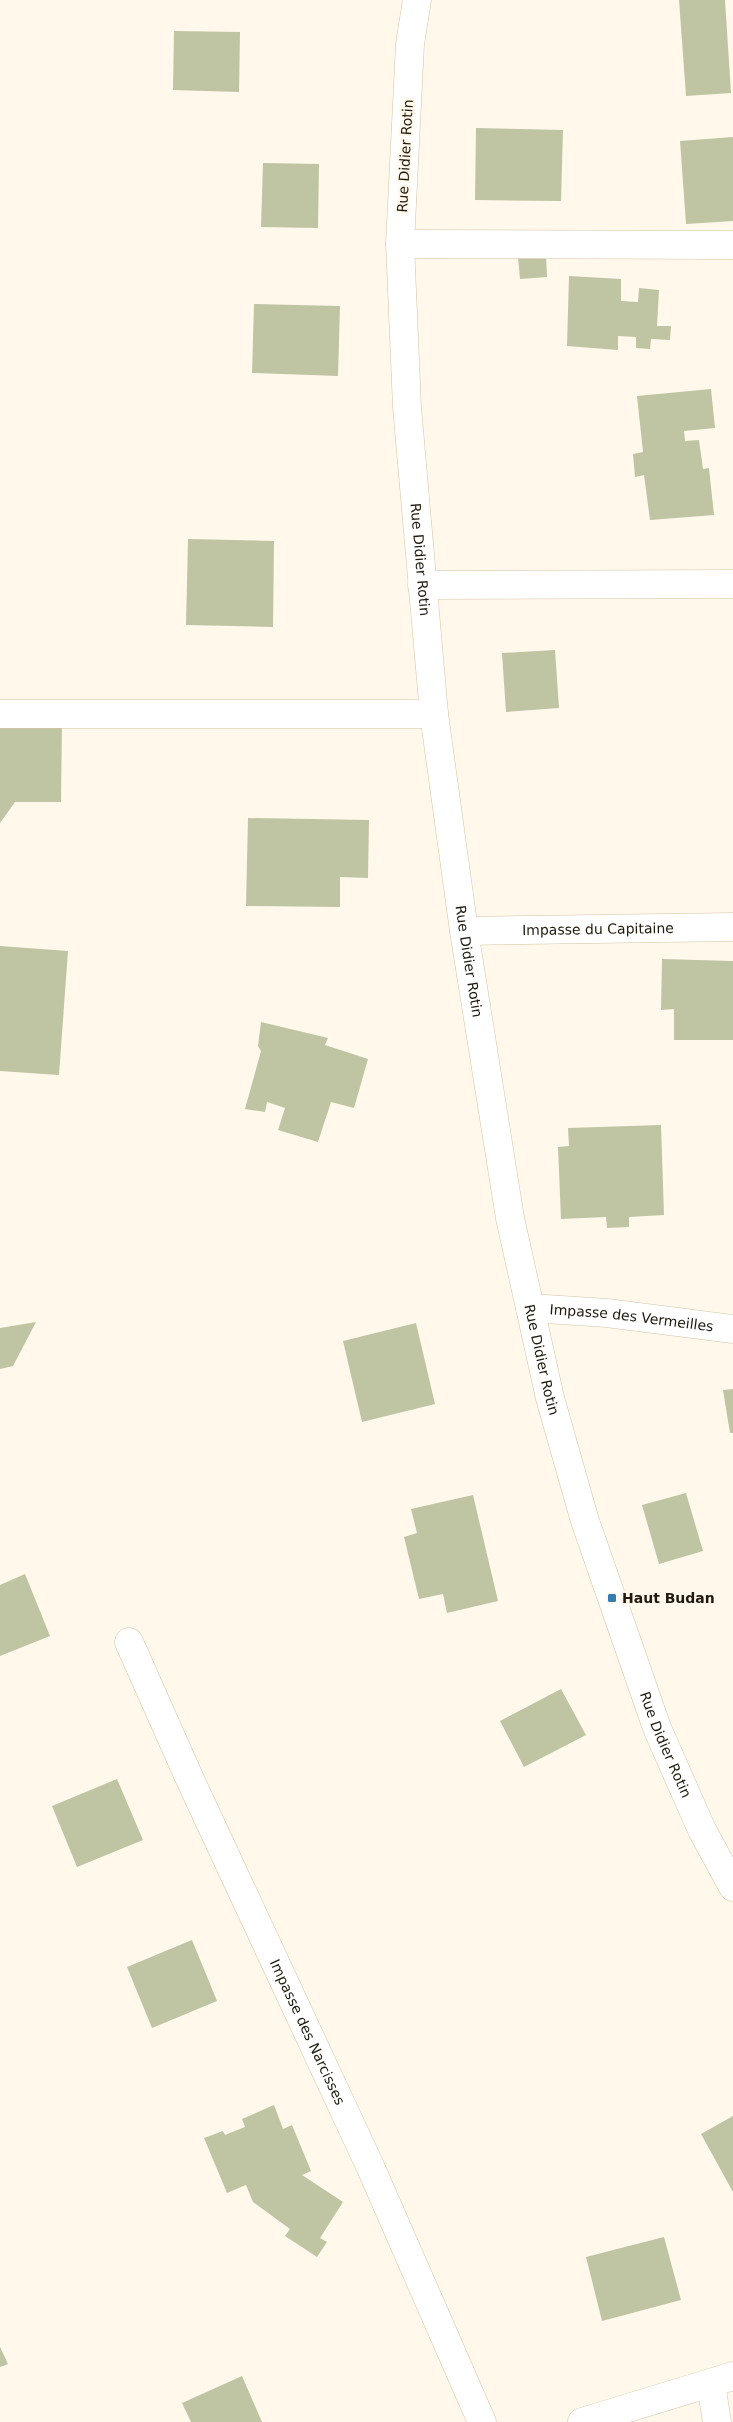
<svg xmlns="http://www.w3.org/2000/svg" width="733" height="2422" viewBox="0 0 733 2422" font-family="'DejaVu Sans',sans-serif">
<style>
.building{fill:#bfc4a3}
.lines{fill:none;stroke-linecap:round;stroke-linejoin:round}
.minor-casing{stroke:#d4c3a4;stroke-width:29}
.minor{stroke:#fff;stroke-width:28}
.poi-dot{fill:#377cb1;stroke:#fff8eb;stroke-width:2}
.labels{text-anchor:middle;stroke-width:5;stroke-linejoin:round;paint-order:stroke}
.street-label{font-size:14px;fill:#201a0e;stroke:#fff8eb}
.poi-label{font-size:14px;font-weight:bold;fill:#201a0e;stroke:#fff8eb;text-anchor:start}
</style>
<rect width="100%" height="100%" fill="#fff8eb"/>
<g class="building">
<polygon points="679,0 725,0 731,93 686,96"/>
<polygon points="174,31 240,32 239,92 173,90"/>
<polygon points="476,128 563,130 561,201 475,200"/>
<polygon points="733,137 733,221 686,224 680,141"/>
<polygon points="263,163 319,164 318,228 261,227"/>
<polygon points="546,255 547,277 520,279 518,257"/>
<polygon points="569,276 621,279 621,301 638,302 639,288 659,290 657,326 671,326 670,340 651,339 650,349 636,348 636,337 618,336 618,350 567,346"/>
<polygon points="254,304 340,306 338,376 252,373"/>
<polygon points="711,389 715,428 684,431 685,441 699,440 703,469 709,468 714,515 650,520 644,475 635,477 633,454 643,452 637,396"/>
<polygon points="188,539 274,541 273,627 186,625"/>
<polygon points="555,650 559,708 506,712 502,653"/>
<polygon points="62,719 61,802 15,802 0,823 0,725"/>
<polygon points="248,818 369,820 368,878 340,877 340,907 246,906"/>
<polygon points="0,946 68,951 59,1075 0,1071"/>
<polygon points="662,959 733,961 733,1040 674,1040 674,1009 661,1010"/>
<polygon points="261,1022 328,1038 325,1045 368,1059 354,1108 331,1102 318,1142 278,1130 285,1108 267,1102 265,1112 245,1109 261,1051 258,1046"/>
<polygon points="661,1125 664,1215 629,1217 629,1227 607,1228 606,1217 561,1219 558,1147 569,1146 568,1128"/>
<polygon points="36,1322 13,1366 0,1369 0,1328"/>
<polygon points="416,1323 435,1404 362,1422 343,1341"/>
<polygon points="733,1389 733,1433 730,1433 723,1390"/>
<polygon points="686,1493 703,1551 659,1564 642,1505"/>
<polygon points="473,1495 498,1601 447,1613 443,1594 419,1599 404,1537 417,1533 411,1509"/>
<polygon points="25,1574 50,1636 0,1656 0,1585"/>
<polygon points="561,1689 586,1735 524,1767 500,1721"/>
<polygon points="117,1779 143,1840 77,1867 52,1806"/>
<polygon points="192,1940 217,2001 152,2028 127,1967"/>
<polygon points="274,2105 283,2129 292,2125 311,2171 302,2175 343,2202 320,2238 327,2242 317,2257 285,2236 290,2229 253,2202 246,2185 227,2193 204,2138 223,2131 225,2135 245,2127 242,2119"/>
<polygon points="733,2116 733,2192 701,2134"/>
<polygon points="664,2237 681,2300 602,2321 586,2257"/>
<polygon points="0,2347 8,2364 0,2367"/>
<polygon points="242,2376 262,2422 191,2422 182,2403"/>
</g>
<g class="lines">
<g class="minor-casing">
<g id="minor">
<path id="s1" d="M417 0 410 44 400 244 407 407 434 714 464 931 510 1218 550 1398 585 1521 657 1728 702 1830 733 1887"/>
<polyline points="400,244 733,245"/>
<polyline points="422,585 733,584"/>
<polyline points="0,714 434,714"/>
<path id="s2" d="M464 931 733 927"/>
<path id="s3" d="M530 1308 607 1313 733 1329"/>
<path id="s4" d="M129 1642 188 1775 370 2166 482 2422"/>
<polyline points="711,2384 717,2422"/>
<polyline points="582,2422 733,2376"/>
</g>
</g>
<use href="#minor" class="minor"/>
</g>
<rect class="poi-dot" x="607" y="1593" width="10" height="10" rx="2.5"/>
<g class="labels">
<g class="street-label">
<text transform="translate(405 156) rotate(-87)" y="5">Rue Didier Rotin</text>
<text dy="5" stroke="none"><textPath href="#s1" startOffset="561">Rue Didier Rotin</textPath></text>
<text dy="5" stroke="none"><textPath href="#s2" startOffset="134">Impasse du Capitaine</textPath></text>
<text dy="5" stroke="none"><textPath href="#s1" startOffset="966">Rue Didier Rotin</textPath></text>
<text dy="5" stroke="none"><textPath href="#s3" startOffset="102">Impasse des Vermeilles</textPath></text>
<text dy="5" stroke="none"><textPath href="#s1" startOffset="1371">Rue Didier Rotin</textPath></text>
<text dy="5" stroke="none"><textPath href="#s1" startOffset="1776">Rue Didier Rotin</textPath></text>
<text dy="5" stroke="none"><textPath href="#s4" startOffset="429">Impasse des Narcisses</textPath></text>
</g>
<g class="poi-label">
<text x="622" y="1603">Haut Budan</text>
</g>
</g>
</svg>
